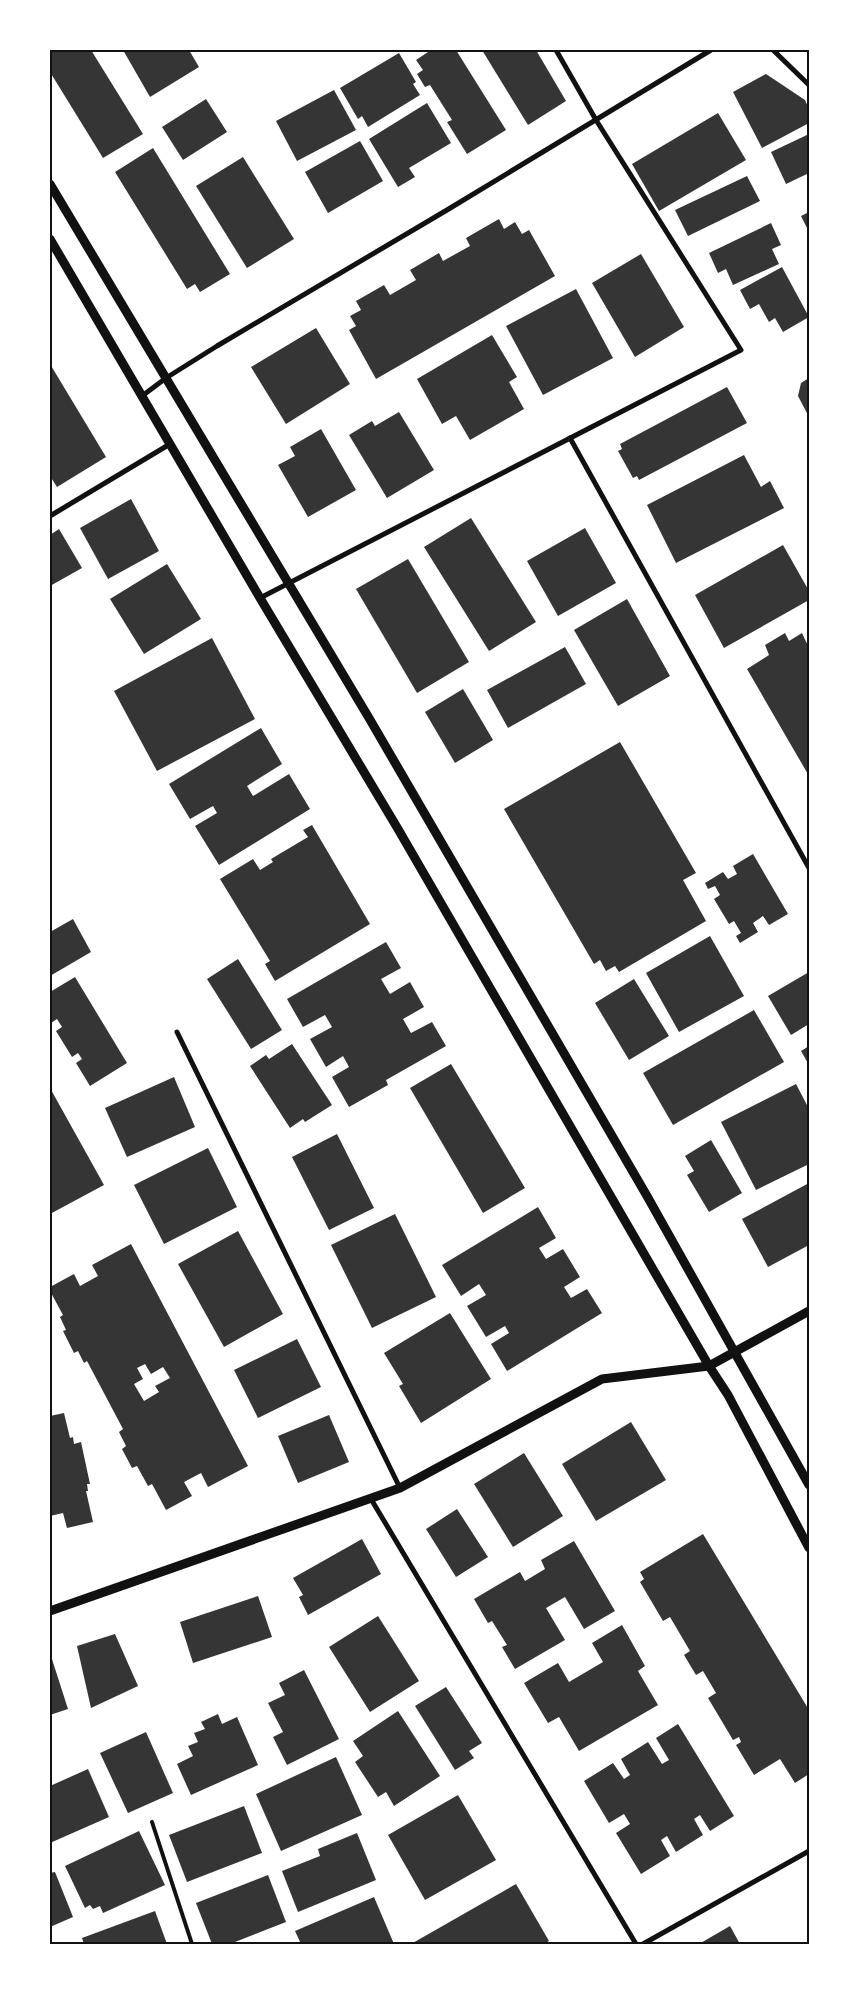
<svg xmlns="http://www.w3.org/2000/svg" width="859" height="1994" viewBox="0 0 859 1994" font-family="'PT Sans',sans-serif">
<style>
.building{fill:#353535;fill-rule:evenodd}
.lines{fill:none;stroke-linecap:round;stroke-linejoin:round}
.service{stroke:#111;stroke-width:4}
.minor{stroke:#111;stroke-width:5}
.tertiary{stroke:#111;stroke-width:9}
.neatline{fill:none;stroke:#111;stroke-width:2}
</style>
<rect width="100%" height="100%" fill="#fff"/>
<g class="building">
<polygon points="50,50 91,50 143,134 103,158 50,72"/>
<polygon points="123,50 189,50 199,67 150,97"/>
<polygon points="431,50 456,50 506,130 467,154 447,122 452,120 430,85 425,87 417,74 423,70 416,60"/>
<polygon points="482,50 536,50 566,101 528,125"/>
<polygon points="399,53 416,82 413,84 420,95 368,127 362,116 358,119 340,88"/>
<polygon points="766,74 805,100 809,109 809,123 762,148 733,92"/>
<polygon points="334,90 356,130 297,161 276,121"/>
<polygon points="206,99 227,132 183,160 162,127"/>
<polygon points="427,103 451,143 409,168 415,177 398,187 369,139"/>
<polygon points="718,113 746,160 659,211 632,164"/>
<polygon points="809,134 809,173 786,184 771,152"/>
<polygon points="360,141 383,181 328,213 305,172"/>
<polygon points="153,148 230,274 200,292 195,284 187,289 115,172"/>
<polygon points="243,157 294,239 247,268 196,186"/>
<polygon points="747,176 760,201 688,236 675,210"/>
<polygon points="809,212 809,232 801,216"/>
<polygon points="499,219 504,229 515,222 522,234 529,230 555,276 376,379 349,330 356,326 350,316 361,310 356,301 384,285 390,295 416,280 410,270 439,253 443,261 470,246 466,238"/>
<polygon points="771,223 781,245 772,249 779,264 733,285 726,269 718,273 709,253"/>
<polygon points="641,254 684,327 635,357 592,283"/>
<polygon points="782,267 809,317 783,332 775,318 769,322 759,304 750,309 740,290"/>
<polygon points="576,289 613,358 543,395 506,326"/>
<polygon points="316,328 350,384 286,424 251,367"/>
<polygon points="492,335 517,377 509,382 524,409 470,440 456,416 442,424 417,379"/>
<polygon points="50,364 106,457 57,487 50,476"/>
<polygon points="809,378 809,417 798,396 801,383"/>
<polygon points="727,387 747,423 639,480 637,476 633,478 618,451 622,449 620,444"/>
<polygon points="399,412 434,470 387,498 349,435 372,421 375,426"/>
<polygon points="321,429 356,490 308,517 278,465 295,456 290,447"/>
<polygon points="744,455 761,487 770,481 784,508 676,563 647,505"/>
<polygon points="131,499 159,551 108,579 80,528"/>
<polygon points="471,518 536,622 489,651 424,547"/>
<polygon points="585,528 616,583 558,616 527,561"/>
<polygon points="59,529 82,568 50,586 50,535"/>
<polygon points="783,545 809,591 809,600 724,648 695,595"/>
<polygon points="408,559 469,662 417,693 356,589"/>
<polygon points="167,564 201,619 144,654 110,599"/>
<polygon points="627,599 670,676 618,706 574,630"/>
<polygon points="785,633 789,641 802,633 809,648 809,776 747,669 769,655 765,645"/>
<polygon points="212,638 255,719 157,771 114,691"/>
<polygon points="565,647 586,684 508,728 487,690"/>
<polygon points="463,689 493,740 455,763 425,712"/>
<polygon points="261,728 282,764 247,786 253,796 289,774 310,809 219,865 195,826 217,813 213,806 190,819 169,784"/>
<polygon points="620,742 696,873 683,880 706,921 619,972 615,966 606,971 600,960 594,964 504,809"/>
<polygon points="312,825 370,924 275,981 265,964 270,961 220,879 253,859 260,870 273,862 271,859 308,837 303,830"/>
<polygon points="753,854 788,914 769,925 763,916 753,923 758,932 740,943 736,936 741,933 734,921 729,924 714,899 720,895 715,886 708,889 705,883 723,872 728,879 737,874 733,866"/>
<polygon points="73,919 91,952 50,976 50,932"/>
<polygon points="710,936 744,996 679,1032 646,973"/>
<polygon points="386,942 401,968 381,979 390,994 410,982 424,1007 403,1019 411,1033 432,1022 446,1046 386,1080 388,1085 349,1107 332,1077 349,1067 343,1056 326,1067 310,1039 332,1027 325,1015 303,1027 287,999"/>
<polygon points="238,959 282,1030 251,1049 207,979"/>
<polygon points="809,972 809,1024 791,1035 768,996"/>
<polygon points="75,977 127,1063 90,1086 76,1063 82,1059 78,1053 72,1057 56,1031 62,1027 57,1019 51,1023 50,1021 50,992"/>
<polygon points="634,979 669,1036 629,1060 595,1003"/>
<polygon points="754,1010 784,1062 673,1125 643,1073"/>
<polygon points="292,1044 332,1105 305,1122 303,1119 290,1128 250,1066 266,1055 269,1059"/>
<polygon points="809,1046 809,1065 801,1051"/>
<polygon points="451,1064 525,1188 483,1213 410,1088"/>
<polygon points="174,1077 195,1127 127,1157 105,1108"/>
<polygon points="796,1084 809,1109 809,1164 756,1190 721,1122"/>
<polygon points="50,1088 104,1185 50,1214"/>
<polygon points="337,1134 374,1208 329,1230 292,1157"/>
<polygon points="711,1140 742,1193 709,1212 687,1175 694,1171 685,1156"/>
<polygon points="208,1148 237,1207 164,1244 134,1185"/>
<polygon points="809,1183 809,1245 768,1267 742,1219"/>
<polygon points="538,1207 556,1238 539,1248 546,1259 563,1249 580,1277 564,1287 571,1298 587,1289 602,1313 507,1371 491,1344 509,1333 505,1326 486,1337 467,1306 486,1295 479,1284 461,1296 442,1265"/>
<polygon points="395,1214 436,1297 372,1328 331,1245"/>
<polygon points="238,1231 283,1314 224,1347 178,1264"/>
<path d="M131 1244 248 1466 208 1487 201 1473 184 1482 192 1496 166 1510 152 1484 148 1486 137 1466 132 1468 122 1449 126 1446 119 1432 123 1429 87 1361 84 1363 78 1351 74 1353 63 1331 66 1330 60 1317 63 1315 50 1291V1287L74 1274 80 1286 98 1276 92 1265ZM145 1364 151 1374 163 1367 170 1378 155 1386 159 1392 144 1401 134 1384 143 1379 137 1368Z"/>
<polygon points="450,1313 491,1379 421,1423 399,1386 403,1384 384,1353"/>
<polygon points="297,1339 321,1387 258,1418 234,1370"/>
<polygon points="64,1413 70,1438 73,1437 74,1444 81,1442 90,1484 87,1484 88,1491 86,1491 93,1522 67,1528 63,1513 50,1516 50,1416"/>
<polygon points="329,1415 349,1462 298,1483 278,1436"/>
<polygon points="631,1422 666,1480 596,1521 562,1464"/>
<polygon points="524,1453 563,1516 513,1547 474,1484"/>
<polygon points="457,1509 488,1557 456,1577 426,1529"/>
<polygon points="703,1534 809,1710 809,1774 795,1783 780,1759 754,1775 736,1745 741,1742 739,1737 733,1740 708,1698 716,1693 703,1671 696,1675 684,1655 690,1651 670,1617 663,1621 640,1582 644,1579 640,1572"/>
<polygon points="362,1539 381,1574 308,1615 299,1597 303,1595 293,1578"/>
<polygon points="574,1541 615,1611 584,1629 565,1597 546,1608 565,1640 515,1669 502,1647 507,1645 492,1621 488,1623 474,1599 520,1572 525,1581 545,1569 541,1560"/>
<polygon points="258,1596 272,1637 193,1663 180,1622"/>
<polygon points="378,1616 419,1681 370,1712 329,1647"/>
<polygon points="622,1625 645,1666 638,1671 658,1705 579,1751 559,1717 548,1723 524,1683 558,1663 569,1682 603,1662 592,1643"/>
<polygon points="115,1634 138,1686 91,1708 77,1646"/>
<polygon points="50,1653 68,1709 50,1715"/>
<polygon points="304,1670 339,1739 287,1765 273,1737 283,1732 268,1703 285,1695 279,1683"/>
<polygon points="446,1687 482,1743 469,1751 474,1758 455,1770 415,1706"/>
<polygon points="398,1711 440,1776 394,1806 386,1792 378,1797 355,1762 363,1756 353,1741"/>
<polygon points="218,1714 222,1724 237,1717 258,1765 191,1795 177,1764 193,1756 188,1746 198,1742 194,1733 205,1729 201,1722"/>
<polygon points="678,1724 734,1816 710,1831 700,1815 694,1819 703,1835 676,1852 667,1836 661,1840 670,1856 641,1874 616,1833 630,1824 624,1814 609,1823 584,1781 613,1763 624,1779 630,1775 621,1759 648,1742 662,1764 669,1760 656,1738"/>
<polygon points="146,1732 173,1793 128,1813 100,1753"/>
<polygon points="336,1757 362,1815 281,1851 256,1794"/>
<polygon points="88,1769 109,1817 50,1843 50,1786"/>
<polygon points="458,1795 496,1860 425,1900 388,1835"/>
<polygon points="244,1806 262,1853 187,1882 169,1835"/>
<polygon points="139,1831 165,1885 103,1913 100,1906 93,1909 90,1905 85,1908 65,1866"/>
<polygon points="357,1833 376,1880 298,1912 282,1871 320,1856 318,1849"/>
<polygon points="55,1872 73,1917 50,1927 50,1873"/>
<polygon points="268,1875 286,1922 230,1944 212,1944 196,1903"/>
<polygon points="516,1884 549,1941 543,1944 411,1944"/>
<polygon points="374,1897 394,1944 301,1944 295,1931"/>
<polygon points="155,1911 167,1944 84,1944 82,1938"/>
<polygon points="730,1926 740,1944 699,1944"/>
</g>
<g class="lines">
<polyline class="service" points="152,1822 192,1944"/>
<g class="minor">
<polyline points="773,50 809,85"/>
<polyline points="142,396 166,378 217,346 447,210 711,50"/>
<polyline points="570,438 809,868"/>
<polyline points="50,516 170,444"/>
<polyline points="260,598 741,350 596,120 556,50"/>
<polyline points="177,1032 400,1488"/>
<polyline points="371,1499 636,1944"/>
<polyline points="643,1944 809,1851"/>
</g>
<g class="tertiary">
<polyline points="50,184 369,718 647,1196 809,1485"/>
<polyline points="50,239 260,598 398,829 709,1366 728,1395 809,1548"/>
<polyline points="50,1611 400,1488 602,1379 709,1366 809,1311"/>
</g>
</g>
<rect width="859" height="1994" fill="none" stroke="#ffffff" stroke-width="102"/>
<rect x="51" y="51" width="757" height="1892" class="neatline"/>
</svg>
